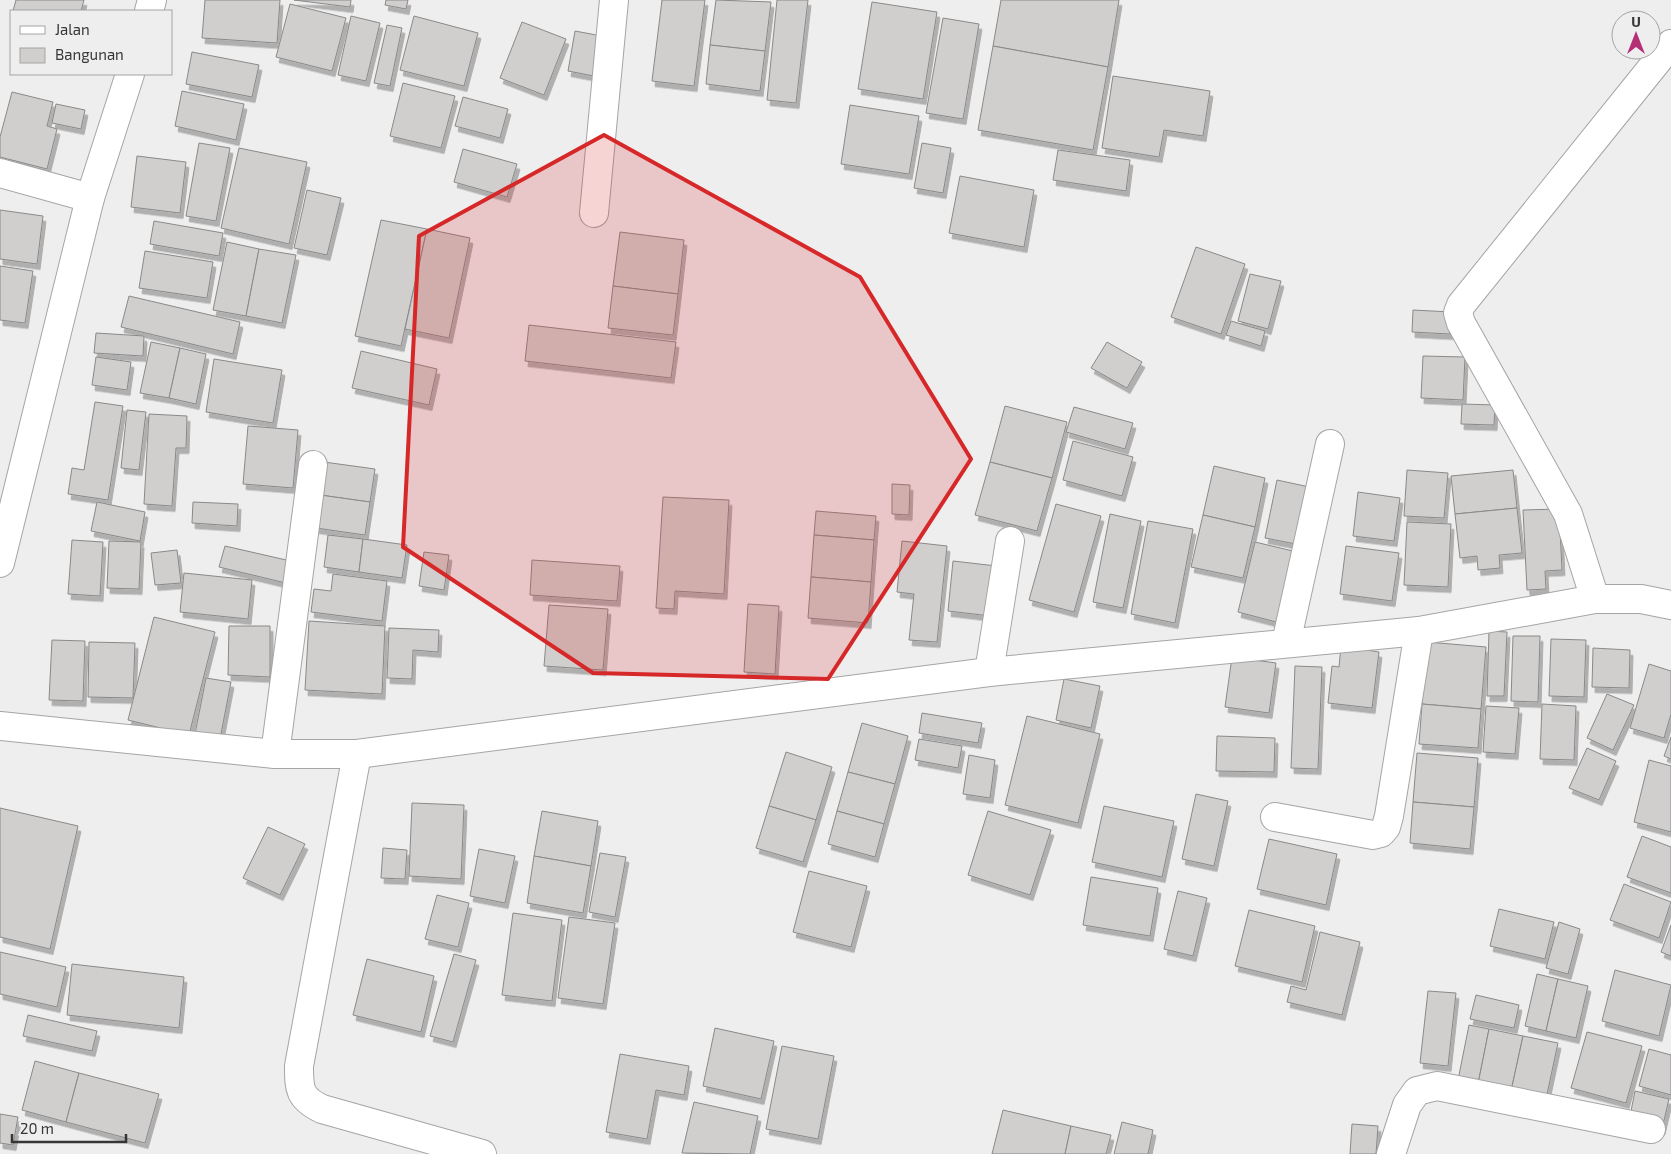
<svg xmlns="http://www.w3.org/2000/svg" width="1671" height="1154" viewBox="0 0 1671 1154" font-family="'Exo 2',sans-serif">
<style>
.building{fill:#d0cfce;stroke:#8a8988;filter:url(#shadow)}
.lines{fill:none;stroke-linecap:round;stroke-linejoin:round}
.minor-casing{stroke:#a5a5a6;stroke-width:30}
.tertiary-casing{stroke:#a5a5a6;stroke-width:30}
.minor{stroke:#fff;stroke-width:28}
.tertiary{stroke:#fff;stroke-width:28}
.marked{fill:#d62828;fill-opacity:0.2;stroke:#d62828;stroke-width:4;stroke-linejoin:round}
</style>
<defs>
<filter id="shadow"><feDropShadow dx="3" dy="5.5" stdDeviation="0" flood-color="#0004"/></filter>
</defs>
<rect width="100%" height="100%" fill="#eeeeef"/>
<g class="building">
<polygon points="16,0 84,0 81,11 13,11"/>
<polygon points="205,0 280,0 277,43 202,38"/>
<polygon points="294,0 351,0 350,7"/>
<polygon points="386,0 408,0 406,9 385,5"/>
<polygon points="662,0 705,0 694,86 652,81"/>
<polygon points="716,0 771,2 765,51 710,45"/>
<polygon points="777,0 808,0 796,103 767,100"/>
<polygon points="1001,0 1119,0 1108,67 993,46"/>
<polygon points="872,2 937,12 923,99 858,89"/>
<polygon points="290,4 346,18 332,71 276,57"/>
<polygon points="351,16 380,23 366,81 338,75"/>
<polygon points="414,16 478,33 464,86 400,70"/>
<polygon points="943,18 979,24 963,119 926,113"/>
<polygon points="522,22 566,39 544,95 500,78"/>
<polygon points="387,25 402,28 390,86 374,83"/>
<polygon points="575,31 607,37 599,77 568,71"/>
<polygon points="710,45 765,51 760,91 706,84"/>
<polygon points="993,46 1108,67 1093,150 978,130"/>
<polygon points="192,52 259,65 252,97 186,84"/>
<polygon points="1113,76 1210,91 1203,136 1164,130 1159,157 1102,148"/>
<polygon points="403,83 455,96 441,148 390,136"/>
<polygon points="182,91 244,104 236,140 175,126"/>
<polygon points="12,92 53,102 47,126 57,129 47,169 0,157 0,137"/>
<polygon points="463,97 508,109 500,138 455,126"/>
<polygon points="56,104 85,110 81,129 52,123"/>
<polygon points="850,105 919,116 909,174 841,164"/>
<polygon points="199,143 230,148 216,221 186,216"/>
<polygon points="922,143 951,148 943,193 914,188"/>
<polygon points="239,148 307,162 289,244 221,228"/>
<polygon points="463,149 517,164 507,197 454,182"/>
<polygon points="1058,150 1130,160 1126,191 1053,180"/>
<polygon points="137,156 186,162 180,213 131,207"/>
<polygon points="960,176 1034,190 1024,247 949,233"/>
<polygon points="307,190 341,198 327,255 294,248"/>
<polygon points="0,210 43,216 37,264 0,259"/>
<polygon points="381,220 427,229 401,346 355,336"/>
<polygon points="154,221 223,233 219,256 150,244"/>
<polygon points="427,229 470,238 449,338 405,329"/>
<polygon points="620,232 684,240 678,294 613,286"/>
<polygon points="227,242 259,249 246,316 213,310"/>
<polygon points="1196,247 1245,264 1221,334 1171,317"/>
<polygon points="259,249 296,255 282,323 246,316"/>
<polygon points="145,251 213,262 207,298 139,288"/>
<polygon points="0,266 33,271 25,323 0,320"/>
<polygon points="1250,274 1281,281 1268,329 1238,321"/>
<polygon points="613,286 678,294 673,335 608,328"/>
<polygon points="129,296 240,322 233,354 121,327"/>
<polygon points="1413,310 1451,312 1450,334 1412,332"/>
<polygon points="1231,321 1265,331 1261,346 1226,335"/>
<polygon points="529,325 676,342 671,378 525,361"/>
<polygon points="96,333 144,336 143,356 94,353"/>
<polygon points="151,342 180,348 169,398 140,393"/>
<polygon points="1107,342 1142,362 1127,388 1091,368"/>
<polygon points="180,348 206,354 196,404 169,398"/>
<polygon points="361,351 437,369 429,405 352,388"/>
<polygon points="1423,356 1465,357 1463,400 1421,398"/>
<polygon points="96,357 131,362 127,390 92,385"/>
<polygon points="214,359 282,370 273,423 206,412"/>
<polygon points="95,402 123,406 108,500 68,494 72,468 84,470"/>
<polygon points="1462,404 1495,405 1494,425 1461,424"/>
<polygon points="1005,406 1067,422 1052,478 990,462"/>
<polygon points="1074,407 1133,423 1125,449 1066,432"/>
<polygon points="127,410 146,412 139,470 121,468"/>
<polygon points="149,414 187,416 186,448 176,448 172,506 144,504"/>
<polygon points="248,426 298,430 293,488 243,484"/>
<polygon points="1073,441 1133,457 1122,496 1063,480"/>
<polygon points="324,462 375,469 370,502 320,495"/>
<polygon points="990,462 1052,478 1037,531 975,515"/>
<polygon points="1214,466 1265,478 1255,527 1203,515"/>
<polygon points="1407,470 1448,473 1444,518 1404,516"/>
<polygon points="1513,470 1517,508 1455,514 1451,476"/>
<polygon points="1277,480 1314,488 1301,545 1265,538"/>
<polygon points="892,484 910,485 909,515 892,514"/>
<polygon points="1358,492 1400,498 1394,541 1353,536"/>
<polygon points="320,495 370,502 365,535 316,528"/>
<polygon points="663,497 729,500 724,594 675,591 674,609 656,608"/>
<polygon points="97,502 145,512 140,541 91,531"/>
<polygon points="193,502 238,504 237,526 192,523"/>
<polygon points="1056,504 1101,516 1074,612 1029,600"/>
<polygon points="1517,508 1522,553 1499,555 1500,568 1478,570 1477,556 1460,558 1455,514"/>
<polygon points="1559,509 1562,570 1545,571 1546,589 1527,590 1523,510"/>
<polygon points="816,511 876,516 874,540 814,535"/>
<polygon points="1110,514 1141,521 1123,608 1093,602"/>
<polygon points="1203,515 1255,527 1243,578 1191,567"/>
<polygon points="1148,521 1193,529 1175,623 1131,614"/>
<polygon points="1407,522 1451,524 1448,587 1404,585"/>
<polygon points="328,535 363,539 359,572 324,567"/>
<polygon points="814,535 874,540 871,582 811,577"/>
<polygon points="363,539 407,545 402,578 359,572"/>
<polygon points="72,540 103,542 100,596 68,594"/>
<polygon points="109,541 141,542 139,589 107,588"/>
<polygon points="902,541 947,546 937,642 909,640 914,594 897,592"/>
<polygon points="1255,542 1297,552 1280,623 1238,612"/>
<polygon points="225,546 295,562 290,584 219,567"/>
<polygon points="1346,546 1399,553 1392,601 1340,594"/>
<polygon points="177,550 181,583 155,585 151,553"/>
<polygon points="424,552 449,555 444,590 419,586"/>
<polygon points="532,560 620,566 617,601 530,595"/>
<polygon points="953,561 1014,568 1008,618 948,611"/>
<polygon points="184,573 252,580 248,619 180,612"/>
<polygon points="333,574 387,581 382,621 311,612 314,589 331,591"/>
<polygon points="811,577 871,582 868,623 808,618"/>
<polygon points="748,604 779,606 775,674 744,672"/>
<polygon points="549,605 608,609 603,670 544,666"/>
<polygon points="154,617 215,632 189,735 128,720"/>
<polygon points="309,621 385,626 382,694 305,690"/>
<polygon points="229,626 270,626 270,677 228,675"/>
<polygon points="389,628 439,630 438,652 413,650 412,679 387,678"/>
<polygon points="1489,631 1507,632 1504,696 1487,696"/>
<polygon points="1513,636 1540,636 1538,702 1511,701"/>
<polygon points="1551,639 1586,640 1584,697 1549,696"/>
<polygon points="52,640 85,641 83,701 49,700"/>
<polygon points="89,642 135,643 133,698 88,697"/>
<polygon points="1427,642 1486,647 1481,709 1422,704"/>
<polygon points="1341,646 1379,652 1372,708 1328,703 1332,666 1339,667"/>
<polygon points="1593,648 1630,650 1629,688 1592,687"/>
<polygon points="1232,657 1276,663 1269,713 1225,707"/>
<polygon points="1649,664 1671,671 1671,714 1664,738 1630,728"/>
<polygon points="1295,666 1322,667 1318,769 1291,768"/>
<polygon points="206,678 231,682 220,739 195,734"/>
<polygon points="1064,679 1100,686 1091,728 1056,720"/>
<polygon points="1607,694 1634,705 1613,750 1587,738"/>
<polygon points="1422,704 1481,709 1478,748 1419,744"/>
<polygon points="1542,704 1576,706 1574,760 1540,759"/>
<polygon points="1486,706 1519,708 1515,754 1483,752"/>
<polygon points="922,713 982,723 978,743 919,733"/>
<polygon points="1027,716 1100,734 1078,823 1005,805"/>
<polygon points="862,723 908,736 895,784 848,772"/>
<polygon points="1217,736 1275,738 1274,772 1216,771"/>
<polygon points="1671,737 1671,759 1664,756"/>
<polygon points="919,739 962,746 958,768 915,760"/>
<polygon points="1587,748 1616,761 1599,800 1569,788"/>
<polygon points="786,752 832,767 816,820 769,806"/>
<polygon points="1417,753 1478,758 1474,807 1413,802"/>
<polygon points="969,755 995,760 990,798 963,794"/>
<polygon points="1649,760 1671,766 1671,832 1634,822"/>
<polygon points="848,772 895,784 884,824 837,811"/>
<polygon points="1196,794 1228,801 1214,866 1182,859"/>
<polygon points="1413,802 1474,807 1470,849 1410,843"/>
<polygon points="412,803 464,805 461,879 409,876"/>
<polygon points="769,806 816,820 803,862 756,848"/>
<polygon points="1104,806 1174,821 1162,877 1092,862"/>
<polygon points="0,808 78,826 50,949 0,937"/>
<polygon points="542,811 598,821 591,866 534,856"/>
<polygon points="837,811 884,824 875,857 828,844"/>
<polygon points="988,811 1051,830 1030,895 968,875"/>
<polygon points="268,827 305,844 280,895 243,878"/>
<polygon points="1642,836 1671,847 1671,893 1627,877"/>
<polygon points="1269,839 1337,854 1326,905 1257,889"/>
<polygon points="383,848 407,850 405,879 381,878"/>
<polygon points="479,849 515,856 505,903 470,896"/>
<polygon points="600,853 626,857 615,917 589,912"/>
<polygon points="534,856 591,866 583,913 527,903"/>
<polygon points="809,871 867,886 851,947 793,932"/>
<polygon points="1091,877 1158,888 1150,936 1083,925"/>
<polygon points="1624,884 1671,902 1659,938 1610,920"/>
<polygon points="1178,891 1207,898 1193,956 1164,949"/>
<polygon points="437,895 469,903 458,947 425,939"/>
<polygon points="1499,909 1554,922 1545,959 1490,946"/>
<polygon points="1249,910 1315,926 1302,982 1235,966"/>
<polygon points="513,913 562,920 552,1001 502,995"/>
<polygon points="569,917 615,923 603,1004 558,998"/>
<polygon points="1559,922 1580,929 1568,974 1546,968"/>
<polygon points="1671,925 1671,956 1661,952"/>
<polygon points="1320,932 1360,942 1342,1015 1287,1002 1291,986 1306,990"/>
<polygon points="0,952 66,967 57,1007 0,994"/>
<polygon points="454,954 476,960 453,1042 430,1036"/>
<polygon points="367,959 434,976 421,1032 353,1015"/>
<polygon points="72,964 184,977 179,1028 67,1015"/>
<polygon points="1615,970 1671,985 1659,1036 1602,1021"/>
<polygon points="1537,974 1558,979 1546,1031 1525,1026"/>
<polygon points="1558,979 1588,986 1576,1038 1546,1031"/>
<polygon points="1428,991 1456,993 1448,1066 1420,1063"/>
<polygon points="1476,995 1519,1005 1514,1028 1470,1019"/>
<polygon points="28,1015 97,1031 92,1051 23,1036"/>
<polygon points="1469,1025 1489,1029 1478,1084 1458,1080"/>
<polygon points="715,1028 774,1041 761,1099 703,1086"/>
<polygon points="1489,1029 1523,1036 1511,1091 1478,1084"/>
<polygon points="1587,1032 1642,1046 1626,1103 1571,1088"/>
<polygon points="1523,1036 1558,1043 1546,1099 1511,1091"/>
<polygon points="782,1046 834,1056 818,1139 766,1129"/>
<polygon points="1649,1049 1671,1055 1671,1095 1639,1086"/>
<polygon points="620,1054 689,1066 684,1095 656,1090 647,1139 606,1132"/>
<polygon points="35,1061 79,1073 66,1122 22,1110"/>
<polygon points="79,1073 159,1094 145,1143 66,1122"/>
<polygon points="1635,1091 1669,1099 1662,1129 1629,1121"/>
<polygon points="694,1102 758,1116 750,1154 682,1153"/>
<polygon points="1003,1110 1071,1126 1065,1154 992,1154"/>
<polygon points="0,1114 18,1117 13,1145 0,1143"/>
<polygon points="1122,1122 1153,1130 1148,1154 1114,1154"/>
<polygon points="1352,1124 1378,1126 1376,1154 1350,1154"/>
<polygon points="1071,1126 1111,1135 1106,1154 1065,1154"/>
</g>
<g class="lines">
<g class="minor-casing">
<g id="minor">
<polyline points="0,173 90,198"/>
<polyline points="594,213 614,0"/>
<polyline points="1595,599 1568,514 1461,323 1458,313 1461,305 1671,44"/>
<polyline points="1286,643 1330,444"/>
<polyline points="989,672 1010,541"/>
<polyline points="0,726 275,754 357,754 989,672 1419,631 1595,599 1641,599 1671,605"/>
<polyline points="275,754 313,465"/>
<path d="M357 754 299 1066C299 1089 299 1098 322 1109L482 1154"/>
<polyline points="1275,817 1373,835 1381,833 1386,827 1389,816 1419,631"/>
<polyline points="1391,1154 1407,1105 1417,1091 1437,1086 1651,1129"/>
</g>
</g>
<g class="tertiary-casing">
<g id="tertiary">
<polyline points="149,11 152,0"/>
<polyline points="0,563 90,198 130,74"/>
</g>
</g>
<use href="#minor" class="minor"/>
<use href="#tertiary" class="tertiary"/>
</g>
<path class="marked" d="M604 135 860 277 971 459 828 679 593 673 403 547 419 236Z"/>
<rect x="10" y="10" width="162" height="65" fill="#eeeeef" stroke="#a4a4a5"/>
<rect x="20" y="26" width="25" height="8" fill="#ffffff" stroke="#a4a4a5"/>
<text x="55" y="35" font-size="15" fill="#363637">Jalan</text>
<rect x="20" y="48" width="25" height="15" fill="#d0cfce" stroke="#a4a4a5"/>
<text x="55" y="60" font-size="15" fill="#363637">Bangunan</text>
<g transform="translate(1636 35)"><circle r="24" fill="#eeeeef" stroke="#a4a4a5"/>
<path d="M0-4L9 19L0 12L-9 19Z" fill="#b42f75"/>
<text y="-8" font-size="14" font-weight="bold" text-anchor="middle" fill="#363637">U</text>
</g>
<path d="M12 1134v8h114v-8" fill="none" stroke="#363637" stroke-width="2.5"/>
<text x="20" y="1134" font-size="15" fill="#363637" stroke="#eeeeef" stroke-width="4" paint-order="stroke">20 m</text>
</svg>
